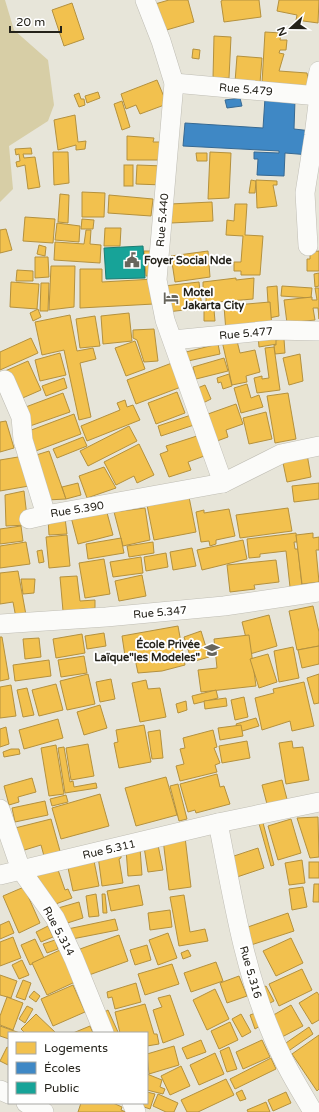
<svg xmlns="http://www.w3.org/2000/svg" width="319" height="1112" viewBox="0 0 319 1112" font-family="'Varela Round',sans-serif">
<style>
.green{fill:#d7cea6}
.homes{fill:#f2c14e;stroke:#b4913e}
.schools{fill:#3f88c5;stroke:#376992}
.public{fill:#17a398;stroke:#1b7c72}
.lines{fill:none;stroke-linecap:round;stroke-linejoin:round}
.minor-casing{stroke:#bfbdb4;stroke-width:20}
.minor{stroke:#fbfbf9;stroke-width:19}
.labels{text-anchor:middle;stroke-width:4;stroke-linejoin:round;paint-order:stroke}
.street-label{font-size:11px;fill:#24221a;stroke:#fff}
.poi-label{font-size:11px;font-weight:bold;fill:#24221a;stroke:#fff;text-anchor:start}
</style>
<rect width="100%" height="100%" fill="#e7e5d9"/>
<polygon class="green" points="0,0 5,0 14,30 48,60 54,105 48,121 9,146 13,189 0,202"/>
<g class="homes">
<polygon points="169,0 188,0 194,22 163,31 155,4"/>
<polygon points="223,0 259,0 261,17 224,22 221,1"/>
<polygon points="279,0 319,0 318,23 296,20 297,15 277,11"/>
<polygon points="72,3 84,39 64,46 52,10"/>
<polygon points="265,32 281,33 280,40 287,40 286,50 280,50 279,53 284,54 279,71 307,73 310,88 262,83"/>
<polygon points="214,36 231,37 229,78 213,78"/>
<polygon points="193,49 200,50 199,59 192,58"/>
<polygon points="237,56 262,58 260,83 235,82"/>
<polygon points="157,80 167,104 140,114 136,105 126,109 121,94"/>
<polygon points="98,92 100,98 87,103 85,96"/>
<polygon points="79,93 81,99 84,99 85,105 79,107 74,95"/>
<polygon points="122,101 130,127 122,130 114,104"/>
<polygon points="75,115 78,142 86,141 85,149 76,150 76,145 58,150 54,120"/>
<polygon points="127,136 154,138 153,142 165,142 165,160 127,160"/>
<polygon points="31,148 32,154 23,154 24,158 35,157 40,187 28,189 25,165 17,167 16,162 20,161 19,154 16,155 15,149"/>
<polygon points="53,152 68,152 69,183 54,185"/>
<polygon points="210,152 231,153 229,198 208,199"/>
<polygon points="196,153 207,153 207,161 197,161"/>
<rect x="124" y="165" width="9" height="21"/>
<polygon points="137,165 164,166 163,185 136,184"/>
<polygon points="251,180 256,181 255,193 249,193"/>
<polygon points="256,180 277,181 277,185 273,185 277,206 257,208"/>
<polygon points="82,192 105,193 104,217 82,217"/>
<polygon points="60,194 69,195 68,223 58,222"/>
<polygon points="109,195 153,199 151,216 108,213"/>
<polygon points="212,202 213,221 171,223 170,204"/>
<polygon points="235,204 247,204 245,235 263,236 260,275 241,275 241,271 234,271 234,262 241,262 243,236 226,235 227,220 234,221"/>
<polygon points="25,217 55,219 53,243 23,241"/>
<polygon points="82,219 94,220 93,229 81,229"/>
<polygon points="57,223 80,226 79,242 55,240"/>
<polygon points="105,228 121,228 120,246 104,246"/>
<polygon points="6,229 12,250 0,253 0,230"/>
<polygon points="86,230 91,230 90,244 101,245 100,263 54,260 55,242 84,244"/>
<polygon points="39,245 46,247 45,256 37,254"/>
<polygon points="144,251 154,251 155,276 146,276"/>
<polygon points="208,251 210,277 175,282 171,256"/>
<polygon points="319,251 319,271 307,271 307,259 310,259 310,252"/>
<polygon points="35,257 48,257 49,277 35,278"/>
<polygon points="51,266 75,266 74,307 49,310"/>
<polygon points="80,269 102,269 102,282 154,279 154,304 80,308"/>
<polygon points="17,270 33,271 33,281 16,281"/>
<polygon points="319,273 319,286 315,287 314,274"/>
<polygon points="236,278 236,280 254,278 253,299 206,303 206,291 203,291 203,282"/>
<polygon points="11,282 39,284 37,309 10,307"/>
<polygon points="199,282 202,308 167,312 164,286"/>
<polygon points="41,283 49,283 48,311 40,311"/>
<polygon points="277,286 279,316 269,318 267,287"/>
<polygon points="282,286 312,288 311,298 281,296"/>
<polygon points="315,288 319,288 319,319 318,308 313,308 315,320 287,323 284,300 312,297 312,300 317,300"/>
<polygon points="270,302 272,328 226,332 224,306"/>
<polygon points="38,309 41,317 33,321 30,313"/>
<polygon points="204,310 214,310 215,321 204,321"/>
<polygon points="129,313 132,341 103,344 101,316"/>
<polygon points="70,315 77,351 93,348 96,359 80,363 91,417 79,420 64,350 42,355 35,322"/>
<polygon points="95,316 100,346 80,348 76,319"/>
<polygon points="154,329 158,361 144,362 137,340 133,338 133,330"/>
<polygon points="275,334 277,344 259,347 258,336"/>
<polygon points="236,337 240,353 255,350 260,372 246,376 247,382 232,385 222,341"/>
<polygon points="31,338 38,353 0,370 0,352"/>
<polygon points="284,339 285,353 275,354 274,345 276,345 276,340"/>
<polygon points="135,341 145,369 126,376 115,348"/>
<polygon points="218,344 220,354 188,361 186,352"/>
<polygon points="274,347 280,390 257,393 254,378 262,376 262,379 269,378 265,348"/>
<polygon points="60,353 66,375 40,381 35,360"/>
<polygon points="300,354 303,381 289,385 283,358"/>
<polygon points="224,358 228,371 196,379 193,367"/>
<polygon points="28,361 41,390 18,400 5,371"/>
<polygon points="172,363 181,387 136,404 127,380"/>
<polygon points="229,374 232,386 223,389 221,382 218,383 217,378"/>
<polygon points="64,378 67,388 46,396 42,386"/>
<polygon points="247,384 251,398 259,395 263,407 241,413 234,388"/>
<polygon points="205,385 211,399 201,404 195,389"/>
<polygon points="177,392 185,413 156,424 148,403"/>
<polygon points="63,393 70,412 30,426 23,408"/>
<polygon points="288,393 296,439 275,443 267,396"/>
<polygon points="125,400 127,407 133,405 140,420 87,441 81,426 120,410 117,403"/>
<polygon points="236,404 243,424 226,430 228,437 217,441 208,414"/>
<polygon points="266,412 272,439 249,444 243,418"/>
<polygon points="74,414 81,434 33,452 26,432"/>
<polygon points="194,414 197,424 161,436 158,426"/>
<polygon points="6,421 14,448 0,452 0,422"/>
<polygon points="129,426 137,441 88,466 80,451"/>
<polygon points="200,435 207,455 188,462 191,470 169,477 160,454 168,451 166,446"/>
<polygon points="83,437 87,446 57,458 53,449"/>
<polygon points="139,444 154,475 137,483 134,476 116,485 104,462"/>
<polygon points="49,451 66,499 47,500 33,456"/>
<polygon points="307,454 311,477 287,482 282,458"/>
<polygon points="24,456 29,486 0,491 0,460"/>
<polygon points="104,467 116,488 87,498 79,476"/>
<polygon points="78,483 81,495 66,499 62,487"/>
<polygon points="319,483 319,499 294,502 292,486"/>
<polygon points="24,491 28,525 6,526 5,495"/>
<polygon points="189,497 196,532 154,540 147,505"/>
<polygon points="145,508 150,540 123,546 114,512"/>
<polygon points="288,508 292,531 240,538 236,515"/>
<polygon points="106,509 113,535 78,544 71,517"/>
<polygon points="229,509 235,536 216,540 216,544 210,546 209,541 201,542 196,512 204,510 204,513"/>
<polygon points="65,518 67,534 49,535 48,519"/>
<polygon points="21,526 23,541 0,544 0,529"/>
<polygon points="296,533 297,542 294,542 295,549 298,549 302,586 290,587 286,551 260,554 260,557 249,558 247,539"/>
<polygon points="313,533 313,538 319,537 319,550 316,550 319,582 302,584 296,535"/>
<polygon points="67,535 70,566 49,568 46,537"/>
<polygon points="121,538 124,553 88,559 86,544"/>
<polygon points="243,540 247,559 202,570 197,550"/>
<polygon points="26,542 30,564 0,568 0,546"/>
<polygon points="153,542 154,553 129,557 127,546"/>
<polygon points="192,548 196,566 173,570 170,552"/>
<polygon points="42,550 44,562 39,563 37,551"/>
<polygon points="166,553 168,567 146,571 144,557"/>
<polygon points="141,557 143,573 113,577 110,562"/>
<polygon points="104,559 110,594 85,598 79,563"/>
<polygon points="276,560 279,582 254,585 255,589 230,592 227,565"/>
<polygon points="18,571 26,615 16,618 13,602 0,604 0,573"/>
<polygon points="142,575 146,596 119,601 115,581"/>
<polygon points="77,576 80,601 95,600 95,608 63,611 60,577"/>
<polygon points="21,579 35,579 34,593 23,594"/>
<polygon points="313,606 319,632 319,646 297,650 289,611"/>
<polygon points="269,615 277,646 250,654 242,622"/>
<polygon points="178,626 185,665 162,671 138,673 134,654 125,656 122,636"/>
<polygon points="201,631 209,657 192,662 184,637"/>
<polygon points="104,633 106,646 87,649 85,636"/>
<polygon points="82,634 85,653 56,658 53,639"/>
<polygon points="249,635 256,686 201,692 198,670 217,668 214,639"/>
<polygon points="0,637 2,637 9,679 0,681"/>
<polygon points="39,638 41,657 25,659 23,639"/>
<polygon points="319,646 319,664 302,668 298,650"/>
<polygon points="293,647 299,678 279,682 274,651"/>
<polygon points="268,654 277,682 259,688 250,659"/>
<polygon points="84,656 87,673 61,677 58,660"/>
<polygon points="49,660 51,676 15,681 13,665"/>
<polygon points="88,674 95,704 67,710 60,681"/>
<polygon points="319,674 319,703 314,704 307,678"/>
<polygon points="111,679 115,699 100,702 96,682"/>
<polygon points="146,680 148,689 160,688 166,717 140,722 132,683"/>
<polygon points="304,682 314,726 292,731 290,721 262,730 255,698 274,693 273,689"/>
<polygon points="56,684 63,710 39,716 32,690"/>
<polygon points="11,685 16,716 0,718 0,687"/>
<polygon points="27,688 34,715 23,717 17,690"/>
<polygon points="216,690 218,698 194,704 192,696"/>
<polygon points="244,697 248,717 235,720 231,700"/>
<polygon points="226,698 227,706 205,709 204,701"/>
<polygon points="186,701 187,710 178,713 176,704"/>
<polygon points="100,705 107,728 84,735 77,712"/>
<polygon points="256,718 259,726 239,732 236,724"/>
<polygon points="58,719 63,738 24,749 19,730"/>
<polygon points="144,725 151,762 119,768 114,743 118,742 116,730"/>
<polygon points="241,725 243,736 220,740 218,728"/>
<polygon points="6,727 9,744 0,747 0,729"/>
<polygon points="160,730 163,758 152,759 148,732"/>
<polygon points="213,730 217,747 214,748 220,763 215,765 217,772 180,781 176,766 184,764 180,749 185,748 183,738"/>
<polygon points="247,741 250,758 222,763 219,746"/>
<polygon points="292,741 293,748 303,747 309,780 286,784 279,743"/>
<polygon points="88,744 94,776 71,780 66,748"/>
<polygon points="56,745 64,794 49,796 41,748"/>
<polygon points="64,747 70,782 73,781 74,787 96,783 97,788 65,793 58,748"/>
<polygon points="11,749 19,749 20,754 4,757 3,752"/>
<polygon points="217,774 220,787 224,786 230,804 196,813 195,810 188,812 180,784"/>
<polygon points="166,777 177,815 136,826 125,788"/>
<polygon points="32,778 36,792 18,797 19,802 9,805 4,786"/>
<polygon points="282,780 288,803 268,808 262,785"/>
<polygon points="178,784 187,819 179,821 170,786"/>
<polygon points="100,794 109,826 61,839 52,808"/>
<polygon points="66,795 68,802 52,806 50,799"/>
<polygon points="45,801 48,815 15,822 12,808"/>
<polygon points="318,817 319,857 310,858 297,818"/>
<polygon points="51,819 60,851 44,856 41,845 18,852 11,829"/>
<polygon points="262,819 274,865 271,866 258,820"/>
<polygon points="291,819 301,853 278,860 268,826"/>
<polygon points="185,837 191,887 169,890 163,839"/>
<polygon points="158,845 163,870 148,872 144,847"/>
<polygon points="140,848 142,875 128,876 126,849"/>
<polygon points="258,848 264,868 237,877 231,857"/>
<polygon points="121,853 121,858 119,859 123,883 102,886 98,856"/>
<polygon points="302,860 305,883 289,885 285,863"/>
<polygon points="94,861 99,886 73,891 68,868 66,869 64,863"/>
<rect x="309" y="862" width="10" height="16"/>
<polygon points="56,864 65,890 68,889 72,898 53,905 35,872"/>
<polygon points="314,884 319,884 319,902 313,902"/>
<polygon points="139,885 143,905 111,911 107,891"/>
<polygon points="24,887 40,923 19,933 3,896"/>
<polygon points="303,887 307,907 292,910 289,889"/>
<polygon points="96,894 99,916 89,917 86,896"/>
<polygon points="102,894 105,894 107,913 103,913"/>
<polygon points="184,895 190,932 205,929 208,941 179,946 170,897"/>
<polygon points="79,902 83,918 58,926 51,910"/>
<polygon points="170,910 172,927 150,930 148,913"/>
<polygon points="288,913 294,931 251,945 245,928"/>
<polygon points="115,919 118,930 67,940 63,930"/>
<polygon points="9,921 14,933 0,939 0,925"/>
<polygon points="48,926 53,937 41,942 36,932"/>
<polygon points="168,933 177,958 158,965 149,940"/>
<polygon points="119,935 128,961 89,975 80,949"/>
<polygon points="13,937 21,958 0,966 0,942"/>
<polygon points="291,938 303,963 276,976 263,951"/>
<polygon points="35,939 44,958 30,965 21,945"/>
<polygon points="55,940 58,949 47,953 43,944"/>
<polygon points="147,945 151,960 135,965 130,950"/>
<polygon points="60,950 75,982 47,995 32,963"/>
<polygon points="188,950 191,956 183,959 181,953"/>
<polygon points="22,960 29,975 19,979 12,965"/>
<polygon points="216,962 223,981 191,992 184,973"/>
<polygon points="172,964 179,984 145,995 138,974"/>
<polygon points="302,969 312,990 279,1006 269,984"/>
<polygon points="0,975 17,981 11,998 0,995"/>
<polygon points="239,976 247,996 227,1003 220,983"/>
<polygon points="23,980 31,983 25,1000 16,997"/>
<polygon points="136,983 141,1002 115,1009 112,997 108,998 107,992"/>
<polygon points="73,985 85,1012 53,1026 41,999"/>
<polygon points="266,986 274,1001 266,1005 258,990"/>
<polygon points="215,989 229,1019 207,1030 193,1000"/>
<polygon points="34,991 40,996 36,1002 29,997"/>
<polygon points="317,992 319,995 319,1020 312,1024 299,1003"/>
<polygon points="170,995 184,1035 163,1043 153,1010 162,1007 158,998"/>
<polygon points="7,997 23,1003 13,1030 0,1025 0,1016"/>
<polygon points="145,1004 154,1034 157,1034 159,1044 147,1046 147,1033 120,1033 115,1012"/>
<polygon points="291,1005 303,1026 282,1037 270,1017"/>
<polygon points="27,1006 33,1009 25,1023 19,1019"/>
<polygon points="108,1010 118,1032 115,1033 110,1033 101,1014"/>
<polygon points="258,1012 263,1024 255,1029 250,1015"/>
<polygon points="36,1014 56,1033 25,1033 21,1029"/>
<polygon points="241,1014 251,1032 242,1037 232,1019"/>
<polygon points="230,1022 238,1040 219,1049 211,1031"/>
<polygon points="0,1026 20,1033 9,1033 9,1039 0,1036"/>
<polygon points="90,1026 93,1033 73,1033"/>
<polygon points="309,1027 313,1034 287,1052 283,1045"/>
<polygon points="319,1035 319,1089 317,1091 292,1054"/>
<polygon points="201,1040 206,1052 187,1059 182,1048"/>
<polygon points="262,1040 270,1057 243,1069 236,1052"/>
<polygon points="174,1046 179,1065 149,1074 147,1054"/>
<polygon points="7,1047 9,1048 8,1065 0,1061"/>
<polygon points="229,1047 237,1069 227,1072 220,1051"/>
<polygon points="215,1053 224,1074 199,1085 190,1065"/>
<polygon points="271,1058 276,1069 235,1089 230,1079"/>
<polygon points="181,1066 190,1086 170,1095 161,1076"/>
<polygon points="147,1074 162,1080 160,1087 165,1089 163,1094 147,1090"/>
<polygon points="226,1079 234,1095 198,1112 187,1112 181,1100"/>
<polygon points="242,1090 246,1099 240,1101 236,1093"/>
<polygon points="147,1092 155,1094 150,1109 138,1105 139,1103 147,1103"/>
<polygon points="286,1092 291,1103 273,1111 268,1100"/>
<polygon points="158,1094 178,1103 174,1112 166,1112 153,1106"/>
<polygon points="266,1102 270,1112 248,1112 247,1110"/>
<polygon points="81,1103 113,1103 122,1107 121,1110 126,1112 78,1112"/>
</g>
<g class="schools">
<polygon points="240,98 242,106 227,108 225,100"/>
<polygon points="265,98 295,100 294,129 312,131 310,155 285,153 284,176 257,175 258,159 254,159 254,152 279,153 279,151 183,146 185,123 263,128"/>
</g>
<polygon class="public" points="143,246 145,278 106,279 104,248"/>
<g class="lines">
<g class="minor-casing">
<g id="minor">
<polyline points="145,0 161,41 174,83 157,280 165,320 223,483"/>
<polyline points="174,83 319,96"/>
<polyline points="314,95 319,71"/>
<polyline points="308,246 305,193 314,136 319,96"/>
<polyline points="173,340 273,330 319,331"/>
<polyline points="5,380 21,417 23,440 46,515 223,483 281,454 319,446"/>
<polyline points="29,519 46,515"/>
<polyline points="0,624 106,617 224,606 319,592"/>
<polyline points="0,809 21,870 55,918 74,959 104,1033"/>
<path d="M218 823C232 893 243 966 271 1032 282 1060 297 1085 312 1110"/>
<polyline points="0,875 218,823 319,802"/>
<polyline points="0,1090 9,1094"/>
<polyline points="26,1103 44,1112"/>
<polyline points="132,1103 136,1112"/>
</g>
</g>
<use href="#minor" class="minor"/>
</g>
<defs>
<g id="civic-bare" transform="scale(1.2)"><path d="M-.6-6.5H3V-4.5H.6V-3L4-1V1h2V6H-6V1h2V-1L-.6-3ZM-1.2 2.5V6h2.4V2.5Z" fill="#68665d" stroke="#fff" stroke-width="2.5" paint-order="stroke"/></g>
<g id="hotel-bare" transform="scale(1.2)"><path d="M-6-4.5h1.5V1H6V5H4.5V3h-9V5H-6ZM-4 0a1.8 1.8 0 1 1 3.6 0ZM.5 0V-2.5h3Q6-2.5 6 0Z" fill="#68665d" stroke="#fff" stroke-width="2.5" paint-order="stroke"/></g>
<g id="school-bare" transform="scale(1.2)"><path d="M0-5L7-2L0 1L-7-2ZM-4 1L0 2.5L4 1V4Q0 6-4 4Z" fill="#68665d" stroke="#fff" stroke-width="2.5" paint-order="stroke"/></g>
</defs>
<g fill-rule="evenodd">
<use href="#civic-bare" x="132" y="260"/>
<use href="#hotel-bare" x="171" y="298"/>
<use href="#school-bare" x="212" y="650"/>
</g>
<g class="labels">
<g class="street-label">
<text transform="translate(246 89) rotate(5)" y="4">Rue 5.479</text>
<text transform="translate(162 220) rotate(-85)" y="4">Rue 5.440</text>
<text transform="translate(246 333) rotate(-5)" y="4">Rue 5.477</text>
<text transform="translate(77 509) rotate(-9)" y="4">Rue 5.390</text>
<text transform="translate(160 612) rotate(-5)" y="4">Rue 5.347</text>
<text transform="translate(109 849) rotate(-13)" y="4">Rue 5.311</text>
<text transform="translate(59 931) rotate(62)" y="4">Rue 5.314</text>
<text transform="translate(251 972) rotate(74)" y="4">Rue 5.316</text>
</g>
<g class="poi-label">
<text x="144" y="264">Foyer Social Nde</text>
<text x="183" y="296">Motel<tspan x="183" dy="13">Jakarta City</tspan></text>
<text x="200" y="648" text-anchor="end">École Privée<tspan x="200" dy="13">Laïque"les Modeles"</tspan></text>
</g>
</g>
<rect x="8" y="1032" width="140" height="72" fill="#ffffff" stroke="#a7a7a3"/>
<rect x="16" y="1042" width="20" height="12" fill="#f2c14e" stroke="#a7a7a3"/>
<text x="44" y="1052" font-size="12" fill="#24221a">Logements</text>
<rect x="16" y="1062" width="20" height="12" fill="#3f88c5" stroke="#a7a7a3"/>
<text x="44" y="1072" font-size="12" fill="#24221a">Écoles</text>
<rect x="16" y="1082" width="20" height="12" fill="#17a398" stroke="#a7a7a3"/>
<text x="44" y="1092" font-size="12" fill="#24221a">Public</text>
<g transform="translate(291 28) rotate(249)" stroke="#ffffff" stroke-width="3" paint-order="stroke">
<path d="M0-3L7 15L0 10L-7 15Z" fill="#24221a"/>
<text y="-6" font-size="11" font-weight="bold" text-anchor="middle" fill="#24221a">N</text>
</g>
<path d="M10 26v6h51v-6" fill="none" stroke="#24221a" stroke-width="2"/>
<text x="16" y="26" font-size="12" fill="#24221a" stroke="#ffffff" stroke-width="3" paint-order="stroke">20 m</text>
</svg>
